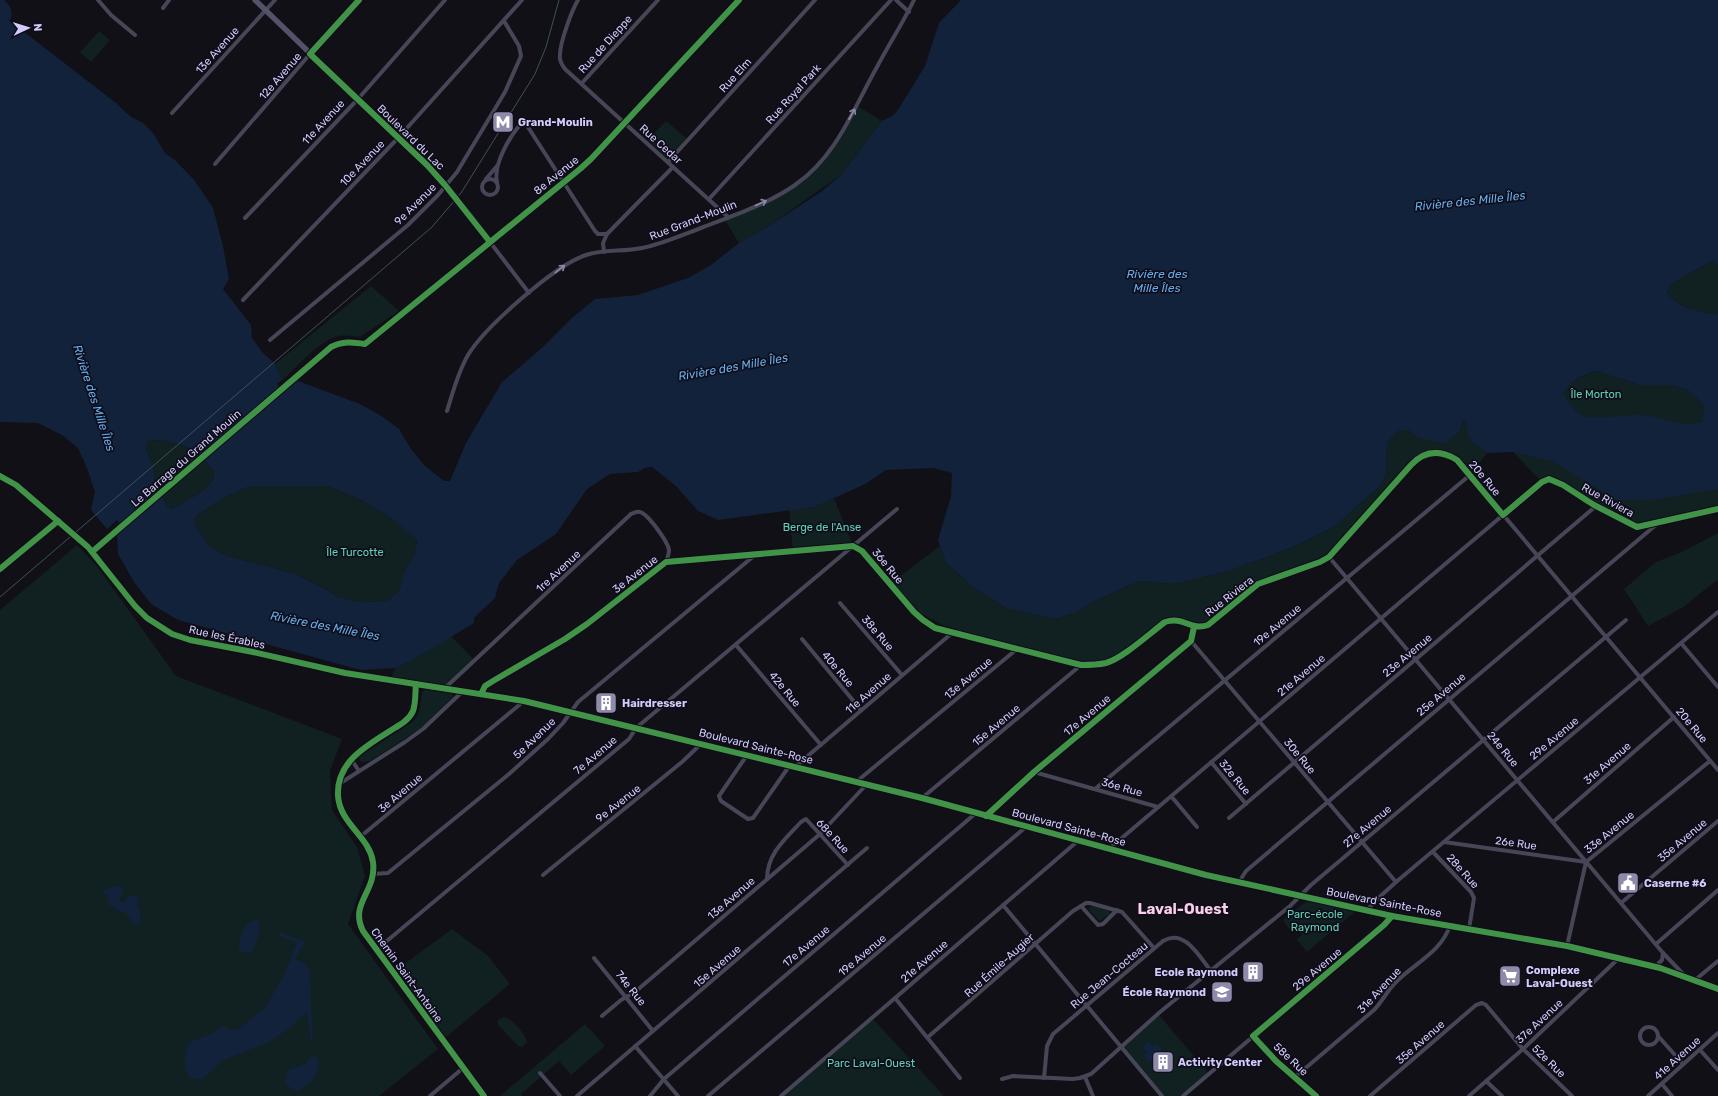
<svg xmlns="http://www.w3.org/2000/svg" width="1718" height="1096" viewBox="0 0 1718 1096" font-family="Rubik,sans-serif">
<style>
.green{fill:#112021}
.water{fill:#12223a;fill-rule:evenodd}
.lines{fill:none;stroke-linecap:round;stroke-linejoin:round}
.street{stroke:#474657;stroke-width:4}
.secondary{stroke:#535269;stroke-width:5.5}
.tram{stroke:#40515e;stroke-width:1}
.secondary-bridge{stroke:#535269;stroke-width:5.5}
.cycleway-casing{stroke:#0f0d1a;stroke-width:8}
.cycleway{stroke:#419447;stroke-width:6}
.oneway{stroke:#8c89a8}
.labels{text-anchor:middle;stroke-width:3.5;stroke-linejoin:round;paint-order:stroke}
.street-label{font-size:11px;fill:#d1ccf9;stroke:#0f0d1a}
.poi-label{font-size:11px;font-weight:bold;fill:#d1ccf9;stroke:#0f0d1a;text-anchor:start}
.park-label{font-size:11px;fill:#61d0b4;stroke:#0f0d1a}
.water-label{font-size:12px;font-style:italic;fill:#65afee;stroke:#0f0d1a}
.district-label{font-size:15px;font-weight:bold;fill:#f9ceea;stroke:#0f0d1a}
</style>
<rect width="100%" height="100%" fill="#111017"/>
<g class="green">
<polygon points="99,31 110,40 91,62 80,52"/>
<polygon points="857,106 882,121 842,174 770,225 739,243 724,219 776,197 817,167"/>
<polygon points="666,121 687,139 668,160 648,140"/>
<path d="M1712 261 1718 266V314C1699 313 1679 308 1667 292L1671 284Z"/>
<path d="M371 286 399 311 360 337C352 336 344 334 335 337 317 343 297 367 282 380L275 364Z"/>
<path d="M1596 371 1640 385H1671L1688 390 1705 406 1718 405V509L1637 527 1549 479 1542 482 1513 452 1585 417 1571 407 1564 394C1570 380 1582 375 1596 371Z"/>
<path d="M1463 420 1466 421C1468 439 1472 443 1487 453L1470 475 1457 460 1438 453 1415 460 1328 557 1262 583 1208 627 1181 621 1165 622 1120 654 1096 663 1080 662 1017 649 954 631 920 613 891 583 940 546 946 563 973 587 1008 609 1055 619 1077 612 1091 603 1132 584 1141 581 1174 584 1229 571 1293 547 1334 527 1381 485 1386 474 1387 442 1399 430H1408L1418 438 1459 432Z"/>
<path d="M158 440C189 445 192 447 214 471L213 480 203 491 172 509 167 506 155 483 153 466 146 448 148 441Z"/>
<polygon points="250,486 327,486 359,499 390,517 417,539 415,554 404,572 399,591 387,601 361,602 338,597 320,586 293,573 227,556 210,547 196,526 195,519 196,516 223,498"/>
<polygon points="834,498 853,546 793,551 789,510 815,507"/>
<polygon points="1718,533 1718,582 1717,580 1682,608 1648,626 1624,589 1656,562 1682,552"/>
<polygon points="77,545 97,566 176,676 342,739 330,771 332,810 357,847 365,876 348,924 438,1049 379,1096 0,1096 0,610"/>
<polygon points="451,636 475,661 445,688 390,679 396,668 418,657"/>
<polygon points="426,689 452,692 453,697 421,728 370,761 361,762 359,758 360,756 414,721 419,712 422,692"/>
<polygon points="1309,899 1358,909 1307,952 1297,939 1302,935 1294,925 1289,929 1283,920"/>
<polygon points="1094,906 1109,911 1110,914 1099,921 1090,911 1089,907"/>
<polygon points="452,929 488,956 510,984 445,1038 395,971"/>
<polygon points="1159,1015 1209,1074 1181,1096 1162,1096 1122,1048"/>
<path d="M504 1017C511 1018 526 1034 527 1042L522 1047 518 1046 498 1025V1020Z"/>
<polygon points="873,1019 944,1096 782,1096"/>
<polygon points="585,1024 605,1046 571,1075 559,1061 521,1094 522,1096 500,1096"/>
</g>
<g class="water">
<path d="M0 0H4C12 7 13 12 10 21L116 103 131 117 143 123 153 133 165 153 176 161 195 181 213 208 223 246 229 279 223 289 251 325 252 338 263 353 275 364 282 380 277 384 284 392 298 381 360 404 383 417 399 429 411 449 425 466 444 481H450L466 443 502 382 543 347 573 317 595 299 638 295 688 278 711 265 739 243 770 225 821 192 842 174 882 121 892 116 898 110 925 66 939 23 961 0H1718V266L1712 261 1671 284 1667 292C1678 308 1700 313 1718 314V489L1650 500H1617L1552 461 1513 452 1487 453 1474 444 1467 433 1466 421 1463 420 1459 432 1445 443 1418 438 1408 430H1399L1387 442 1386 474 1381 485 1334 527 1293 547 1229 571 1174 584 1141 581 1132 584 1091 603 1077 612 1055 619 1008 609 973 587 946 563 938 540 951 496 952 473 933 468 886 470 865 484 815 507 718 520 698 511 676 486 652 467 645 468 638 472 610 474 587 489 556 534 517 560 499 583 495 598 474 618V623L418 657 396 668 361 670 178 620 151 604 134 582 118 554 117 535 124 528 117 520 107 529 91 510 95 492 87 468 78 448 62 435 38 423 0 422ZM1596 371 1640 385H1671L1688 390 1705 406 1702 422C1682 428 1662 417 1642 415 1630 414 1592 420 1584 416 1574 411 1569 404 1564 394 1570 380 1582 375 1596 371ZM158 440C189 445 193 447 214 471L213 480 203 491 172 509 167 506 155 483 153 466 146 448 148 441ZM250 486H327L359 499 390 517 417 540 415 554 404 572 399 591 387 601 361 602 338 597 320 586 293 573 227 556 210 547 196 526 195 519 196 516 223 498Z"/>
<polygon points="116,886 120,886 123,890 119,902 126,902 127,898 131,895 139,897 137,904 140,910 140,924 137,925 129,918 126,913 121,912 109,905 106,895 101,891"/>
<path d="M254 920H257C263 928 256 944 252 952H242L239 950C239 937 242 926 254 920Z"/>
<path d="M279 932 303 941 305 944 299 951 295 960 304 963 310 971 313 1043H311L307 1012 289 1029 269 1042 224 1060 205 1077 200 1080 191 1078 187 1074 184 1062 187 1045C198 1036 212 1037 223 1026L232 1030 238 1029 264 1009 283 977 297 943 278 935Z"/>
<polygon points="1148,1041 1153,1047 1157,1044 1163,1051 1149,1062 1143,1055 1147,1052 1142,1046"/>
<path d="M313 1055 318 1058C321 1073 311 1084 298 1091L290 1088 285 1081 288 1070 305 1064Z"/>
</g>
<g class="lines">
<g class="street">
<polyline points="98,0 111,15 135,35"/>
<path d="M578 0C572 10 560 42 560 55 559 60 562 65 565 69L728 217"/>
<polyline points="896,0 909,12"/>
<polyline points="163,8 169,0"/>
<polyline points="582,83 658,0"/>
<polyline points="172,113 275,0"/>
<polyline points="668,162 815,0"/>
<polyline points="215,164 310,54 359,0"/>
<circle cx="490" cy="187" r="8"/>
<polyline points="486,179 497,166"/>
<path d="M497 182C493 165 509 138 519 126L526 124 595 231 598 234H607"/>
<polyline points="709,199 891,0"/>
<polyline points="245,218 358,99 445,0"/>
<polyline points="604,252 603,243 607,234 673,167"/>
<polyline points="243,300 398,138 522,0"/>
<polyline points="270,340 408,225 438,195 457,172 505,92 521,56 519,46 504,21"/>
<polyline points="365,344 490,242 529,293"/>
<path d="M447 411C453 392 458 372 468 355 485 327 555 265 586 255 603 249 623 252 642 248 662 244 682 235 701 228 732 216 768 204 795 185 837 156 853 109 877 67 889 44 903 23 914 0"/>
<polyline points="1329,557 1663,953 1685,976"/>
<polyline points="0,569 58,521"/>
<polyline points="840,603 902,675"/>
<polyline points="802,639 861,710"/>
<polyline points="1191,641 1396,882"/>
<polyline points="1681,643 1718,687"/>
<polyline points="736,645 821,745"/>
<path d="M445 688 631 514C634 513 637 511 640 512 648 514 668 542 669 550 669 554 667 559 666 562"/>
<path d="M481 694 485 686 493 681 565 639 587 624 666 562 853 546 862 551 914 612 923 620 935 628 1081 665H1088L1107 663 1117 658 1165 622C1184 616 1190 631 1208 625L1258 584 1320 562 1329 557 1415 460C1429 451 1443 451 1457 460L1718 770"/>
<polyline points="747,755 719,796 721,801 748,819 753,818 790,765"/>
<polyline points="351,759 359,771"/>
<polyline points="1211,762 1246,804"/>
<polyline points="796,766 952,633"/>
<polyline points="1034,772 1158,807"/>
<polyline points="856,782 1017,649"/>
<polyline points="339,784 405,742 423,729 463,691"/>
<polyline points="1095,789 1470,475"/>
<polyline points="1171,796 1197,827"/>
<polyline points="922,798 1081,665"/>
<polyline points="986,816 1034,772 1191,641 1194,627"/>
<polyline points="1229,818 1596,506"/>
<polyline points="1553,822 1674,717"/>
<polyline points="360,837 524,701"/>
<polyline points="1444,842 1586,862"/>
<polyline points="1110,848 1542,482 1549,479 1563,485 1594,505 1637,527 1718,509"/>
<polyline points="1433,852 1471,892 1474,898 1469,929"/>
<polyline points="373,874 388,873 509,774 548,739 563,723 578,702 755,555"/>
<polyline points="543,875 682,762 702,743"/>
<path d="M767 879C767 854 785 839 801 822L806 819 848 865"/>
<polyline points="1239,882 1246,871 1657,524"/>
<polyline points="1621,903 1718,821"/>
<polyline points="1003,905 1162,1096"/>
<polyline points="1081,906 1098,925 1103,924 1117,910"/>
<polyline points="1367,911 1374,902 1396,882 1718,612"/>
<polyline points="1656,944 1718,890"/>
<polyline points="1567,946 1586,862 1710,761"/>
<polyline points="376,950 629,739 636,728 897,509"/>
<polyline points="594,958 653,1031"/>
<polyline points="1656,966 1662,960 1663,953"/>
<polyline points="1695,980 1718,961"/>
<polyline points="895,998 960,1078"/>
<polyline points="602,1016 621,1000 635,992 820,834 866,785"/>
<circle cx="1649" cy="1036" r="9"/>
<polyline points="1253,1036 1276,1061 1316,1096"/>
<polyline points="1658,1036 1683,1064"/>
<polyline points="928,1037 1073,911 1086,903 1090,903 1122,912 1154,948"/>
<polyline points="635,1046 678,1096"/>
<polyline points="1700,1050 1718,1070"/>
<polyline points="540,1073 560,1096"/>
<polyline points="1085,1077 1093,1096"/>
<path d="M1295 1077 1374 1010C1382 1002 1387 991 1395 983 1413 964 1442 952 1450 925"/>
<path d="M1044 1078 1047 1046 1053 1034 1163 941C1184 928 1199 956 1211 971"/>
<polyline points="1002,1079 1013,1076 1073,1079 1080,1078 1091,1074 1160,1012 1290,906 1311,885 1626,620"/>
<polyline points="1486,1081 1502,1096"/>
<polyline points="1662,1084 1672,1096"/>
<polyline points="430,1096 463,1068"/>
<polyline points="577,1096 867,848"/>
<polyline points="650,1096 664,1079 976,813"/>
<polyline points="708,1096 1027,826"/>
<polyline points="781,1096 1079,840"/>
<polyline points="1183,1096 1384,925 1392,916"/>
<polyline points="1370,1096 1476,1005 1482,1003 1486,1005 1523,1049 1572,1096"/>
<polyline points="1469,1096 1523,1049 1619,958"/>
<polyline points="1648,1096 1718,1033"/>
</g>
<g class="secondary">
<polyline points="255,0 440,179"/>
<polyline points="470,215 490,242 591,159 739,0"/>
<polyline points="0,476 16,485 88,547 135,606 147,618 172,634 190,640 253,652 345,673 524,701 922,798 1206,875 1392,916 1567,946 1660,968 1718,989"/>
<path d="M416 684C415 693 416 703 413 711 409 720 400 725 393 729 368 745 336 761 338 796 340 824 369 836 373 862 377 892 349 903 363 931L484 1096"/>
</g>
<polyline class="tram" points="0,597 432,227 461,193 535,74 546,47 559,0"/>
<polyline class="secondary-bridge" points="440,179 470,215"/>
<g class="cycleway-casing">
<g id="cycleway">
<polyline points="359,0 310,54 427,165 445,185 490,242"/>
<polyline points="0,476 16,485 88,547 135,606 147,618 172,634 190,640 253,652 345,673 524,701 922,798 1206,875 1392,916 1567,946 1660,968 1718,989"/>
<path d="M93 551 331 347C342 341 353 342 365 344L580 169 591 159 739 0"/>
<polyline points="0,569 58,521"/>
<path d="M416 684C415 693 416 703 413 711 409 720 400 725 393 729 368 745 336 761 338 796 340 824 369 836 373 862 377 892 349 903 363 931L484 1096"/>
<path d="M481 694 485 686 493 681 565 639 587 624 666 562 853 546 862 551 914 612 923 620 935 628 1081 665C1089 665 1097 665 1106 663 1123 658 1149 634 1165 622 1184 616 1190 631 1208 625L1258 584 1320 562 1329 557 1411 465C1425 450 1441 450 1457 460L1503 515 1542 482 1549 479 1563 485 1594 505 1637 527 1718 509"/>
<polyline points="986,816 1034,772 1191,641 1194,627"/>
<polyline points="1316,1096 1276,1061 1253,1036 1384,925 1392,916"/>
</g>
</g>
<use href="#cycleway" class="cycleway"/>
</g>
<defs><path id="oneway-shaft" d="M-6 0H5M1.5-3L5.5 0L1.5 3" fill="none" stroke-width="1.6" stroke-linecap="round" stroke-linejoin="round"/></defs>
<g class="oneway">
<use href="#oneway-shaft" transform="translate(852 114) rotate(-61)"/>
<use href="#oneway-shaft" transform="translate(761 203) rotate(-24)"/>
<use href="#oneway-shaft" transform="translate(560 269) rotate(-38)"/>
</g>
<defs>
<g id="metro-square" transform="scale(1.15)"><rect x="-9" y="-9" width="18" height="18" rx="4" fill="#8e8aaa" stroke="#0f0d1a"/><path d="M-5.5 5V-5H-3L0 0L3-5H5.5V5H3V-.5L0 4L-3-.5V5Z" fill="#fff"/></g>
<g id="building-square" transform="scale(1.15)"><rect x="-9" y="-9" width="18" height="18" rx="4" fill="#8e8aaa" stroke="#0f0d1a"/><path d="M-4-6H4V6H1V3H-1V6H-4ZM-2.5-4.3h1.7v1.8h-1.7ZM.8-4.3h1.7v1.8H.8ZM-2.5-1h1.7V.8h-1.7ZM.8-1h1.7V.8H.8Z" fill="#fff"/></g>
<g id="civic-square" transform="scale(1.15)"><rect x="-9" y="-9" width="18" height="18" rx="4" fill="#8e8aaa" stroke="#0f0d1a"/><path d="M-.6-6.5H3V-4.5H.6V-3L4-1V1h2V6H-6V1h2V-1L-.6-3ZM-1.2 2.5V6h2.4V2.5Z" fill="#fff"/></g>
<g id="supermarket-square" transform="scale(1.15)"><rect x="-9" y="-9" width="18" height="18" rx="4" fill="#8e8aaa" stroke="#0f0d1a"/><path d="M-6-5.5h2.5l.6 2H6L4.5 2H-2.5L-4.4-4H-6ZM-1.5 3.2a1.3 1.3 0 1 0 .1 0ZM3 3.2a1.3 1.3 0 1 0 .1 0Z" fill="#fff"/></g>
<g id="school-square" transform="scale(1.15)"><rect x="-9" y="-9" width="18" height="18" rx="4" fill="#8e8aaa" stroke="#0f0d1a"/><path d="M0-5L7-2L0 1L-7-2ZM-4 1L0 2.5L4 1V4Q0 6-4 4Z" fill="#fff"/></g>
</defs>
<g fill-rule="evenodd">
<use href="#metro-square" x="503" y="122"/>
<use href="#building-square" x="606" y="703"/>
<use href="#civic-square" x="1628" y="883"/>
<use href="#building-square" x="1253" y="972"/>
<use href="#supermarket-square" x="1510" y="976"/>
<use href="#school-square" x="1222" y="992"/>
<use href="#building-square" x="1163" y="1062"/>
</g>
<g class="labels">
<g class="street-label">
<text transform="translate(605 44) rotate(-48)" y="4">Rue de Dieppe</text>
<text transform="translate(217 50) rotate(-48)" y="4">13e Avenue</text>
<text transform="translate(735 75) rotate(-48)" y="4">Rue Elm</text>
<text transform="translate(280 76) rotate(-49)" y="4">12e Avenue</text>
<text transform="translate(793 94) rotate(-48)" y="4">Rue Royal Park</text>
<text transform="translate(323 122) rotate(-47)" y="4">11e Avenue</text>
<text transform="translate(411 137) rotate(44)" y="4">Boulevard du Lac</text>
<text transform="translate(661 144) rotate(42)" y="4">Rue Cedar</text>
<text transform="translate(362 163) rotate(-46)" y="4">10e Avenue</text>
<text transform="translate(556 175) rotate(-39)" y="4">8e Avenue</text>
<text transform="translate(415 204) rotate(-45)" y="4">9e Avenue</text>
<text transform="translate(693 220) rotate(-21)" y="4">Rue Grand-Moulin</text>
<text transform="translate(186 458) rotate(-41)" y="4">Le Barrage du Grand Moulin</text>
<text transform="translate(1485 478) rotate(50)" y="4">20e Rue</text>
<text transform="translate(1608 500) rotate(29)" y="4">Rue Riviera</text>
<text transform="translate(888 566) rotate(50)" y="4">36e Rue</text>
<text transform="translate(558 571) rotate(-43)" y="4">1re Avenue</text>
<text transform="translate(635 574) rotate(-38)" y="4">3e Avenue</text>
<text transform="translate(1229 596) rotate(-38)" y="4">Rue Riviera</text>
<text transform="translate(1277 625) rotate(-40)" y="4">19e Avenue</text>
<text transform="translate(878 633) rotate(49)" y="4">38e Rue</text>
<text transform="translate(227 637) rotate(12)" y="4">Rue les Érables</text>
<text transform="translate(1407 655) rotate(-40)" y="4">23e Avenue</text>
<text transform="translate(838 669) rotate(50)" y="4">40e Rue</text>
<text transform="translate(1301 675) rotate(-40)" y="4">21e Avenue</text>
<text transform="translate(968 678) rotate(-40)" y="4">13e Avenue</text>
<text transform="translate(785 689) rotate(50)" y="4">42e Rue</text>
<text transform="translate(868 693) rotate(-41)" y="4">11e Avenue</text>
<text transform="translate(1441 694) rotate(-40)" y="4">25e Avenue</text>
<text transform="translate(1087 715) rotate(-40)" y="4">17e Avenue</text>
<text transform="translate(996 725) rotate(-40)" y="4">15e Avenue</text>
<text transform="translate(1692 725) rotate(50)" y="4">20e Rue</text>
<text transform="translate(534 738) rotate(-44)" y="4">5e Avenue</text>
<text transform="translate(1554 738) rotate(-40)" y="4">29e Avenue</text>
<text transform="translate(756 746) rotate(14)" y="4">Boulevard Sainte-Rose</text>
<text transform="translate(1503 749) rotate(50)" y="4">24e Rue</text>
<text transform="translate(595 755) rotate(-40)" y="4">7e Avenue</text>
<text transform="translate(1300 756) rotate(50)" y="4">30e Rue</text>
<text transform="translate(1607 763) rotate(-41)" y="4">31e Avenue</text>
<text transform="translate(1235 777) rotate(50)" y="4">32e Rue</text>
<text transform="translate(1122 787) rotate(16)" y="4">36e Rue</text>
<text transform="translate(400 793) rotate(-40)" y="4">3e Avenue</text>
<text transform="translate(618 803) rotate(-38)" y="4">9e Avenue</text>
<text transform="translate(1367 826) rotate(-40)" y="4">27e Avenue</text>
<text transform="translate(1069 827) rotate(15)" y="4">Boulevard Sainte-Rose</text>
<text transform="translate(1609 832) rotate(-39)" y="4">33e Avenue</text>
<text transform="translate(833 836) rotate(47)" y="4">68e Rue</text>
<text transform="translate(1682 840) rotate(-40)" y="4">35e Avenue</text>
<text transform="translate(1516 843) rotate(8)" y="4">26e Rue</text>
<text transform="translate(1463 871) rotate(48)" y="4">28e Rue</text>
<text transform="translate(731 898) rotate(-41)" y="4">13e Avenue</text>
<text transform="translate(1384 902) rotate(11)" y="4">Boulevard Sainte-Rose</text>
<text transform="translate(806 946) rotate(-40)" y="4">17e Avenue</text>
<text transform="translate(862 955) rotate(-40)" y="4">19e Avenue</text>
<text transform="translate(924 961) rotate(-41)" y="4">21e Avenue</text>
<text transform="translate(999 965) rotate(-42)" y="4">Rue Émile-Augier</text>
<text transform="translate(717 966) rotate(-41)" y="4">15e Avenue</text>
<text transform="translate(1317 969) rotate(-40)" y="4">29e Avenue</text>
<text transform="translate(407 975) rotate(54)" y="4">Chemin Saint-Antoine</text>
<text transform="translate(1109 975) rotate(-40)" y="4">Rue Jean-Cocteau</text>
<text transform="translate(631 988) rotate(51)" y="4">74e Rue</text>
<text transform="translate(1379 990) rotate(-47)" y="4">31e Avenue</text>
<text transform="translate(1539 1021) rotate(-43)" y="4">37e Avenue</text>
<text transform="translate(1420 1042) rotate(-41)" y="4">35e Avenue</text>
<text transform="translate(1677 1058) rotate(-42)" y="4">41e Avenue</text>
<text transform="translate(1291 1059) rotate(43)" y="4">58e Rue</text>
<text transform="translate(1549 1061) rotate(44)" y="4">52e Rue</text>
</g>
<g class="poi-label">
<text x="518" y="126">Grand-Moulin</text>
<text x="622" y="707">Hairdresser</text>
<text x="1644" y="887">Caserne #6</text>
<text x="1526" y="974">Complexe<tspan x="1526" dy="13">Laval-Ouest</tspan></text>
<text x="1238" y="976" text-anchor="end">Ecole Raymond</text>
<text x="1206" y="996" text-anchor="end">École Raymond</text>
<text x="1178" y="1066">Activity Center</text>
</g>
<g class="park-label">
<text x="1596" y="398">Île Morton</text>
<text x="822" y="531">Berge de l'Anse</text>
<text x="355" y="556">Île Turcotte</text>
<text x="1315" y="918">Parc-école<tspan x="1315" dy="13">Raymond</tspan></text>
<text x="871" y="1067">Parc Laval-Ouest</text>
</g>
<g class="water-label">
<text transform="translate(1470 201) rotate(-6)" y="4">Rivière des Mille Îles</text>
<text x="1157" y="278">Rivière des<tspan x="1157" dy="14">Mille Îles</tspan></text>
<text transform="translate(733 367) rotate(-10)" y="4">Rivière des Mille Îles</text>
<text transform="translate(94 398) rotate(72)" y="4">Rivière des Mille Îles</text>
<text transform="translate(325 626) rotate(11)" y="4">Rivière des Mille Îles</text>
</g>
<g class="district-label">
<text x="1183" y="914">Laval-Ouest</text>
</g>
</g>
<g transform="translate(28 28) rotate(86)" stroke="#0f0d1a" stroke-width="3" paint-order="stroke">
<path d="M0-3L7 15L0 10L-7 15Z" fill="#d1ccf9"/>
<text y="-6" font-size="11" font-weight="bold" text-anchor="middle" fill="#d1ccf9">N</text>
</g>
</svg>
